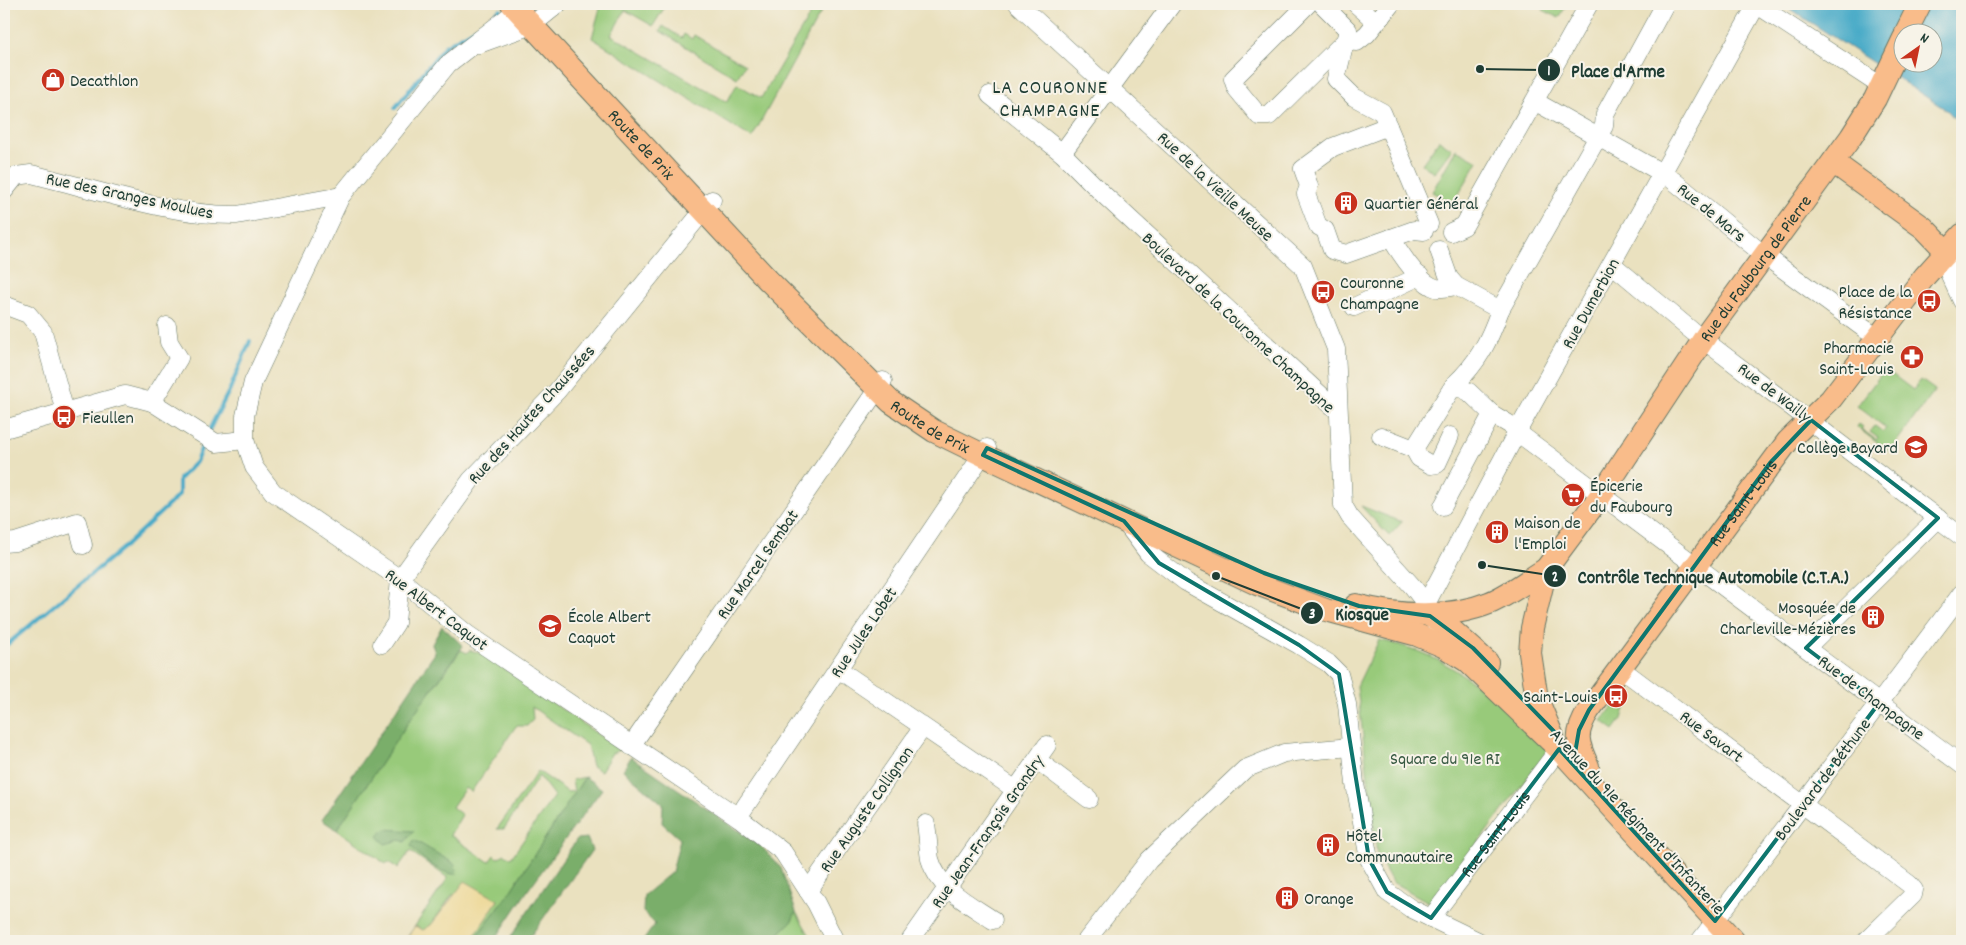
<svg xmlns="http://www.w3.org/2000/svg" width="1966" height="945" viewBox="0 0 1966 945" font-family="Dekko,sans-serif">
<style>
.green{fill:#98ca7a;stroke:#5c8457}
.forest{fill:#7aae6a;stroke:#4c764f}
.sand{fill:#eeda9e;stroke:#868c69}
.water{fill:#49abc8;stroke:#34747e;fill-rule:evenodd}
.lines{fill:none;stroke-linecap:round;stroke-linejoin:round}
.stream{stroke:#49abc8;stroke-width:4}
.minor-casing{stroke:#667665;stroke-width:19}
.major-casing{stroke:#667665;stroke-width:24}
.minor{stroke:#fff;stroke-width:18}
.major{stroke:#f9bc8a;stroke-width:22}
.marked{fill:none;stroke:#0f766e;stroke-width:4;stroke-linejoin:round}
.labels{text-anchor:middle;stroke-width:4;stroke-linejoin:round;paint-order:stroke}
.poi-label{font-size:18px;fill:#1f3d34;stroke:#f7f3e8;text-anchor:start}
.street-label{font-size:18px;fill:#1f3d34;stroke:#f7f3e8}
.park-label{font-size:18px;fill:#375942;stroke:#f7f3e8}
.quarter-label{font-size:20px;letter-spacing:1px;fill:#1f3d34;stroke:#f7f3e8}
.leader{fill:none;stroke:#1f3d34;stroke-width:2}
.callout-dot{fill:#1f3d34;stroke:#f7f3e8;stroke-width:2}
.mark-label{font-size:15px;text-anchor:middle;font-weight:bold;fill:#fff}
.callout-label{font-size:19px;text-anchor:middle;font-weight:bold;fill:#1f3d34;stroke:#f7f3e8;stroke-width:4;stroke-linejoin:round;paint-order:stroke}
</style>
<rect width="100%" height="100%" fill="#f7f3e8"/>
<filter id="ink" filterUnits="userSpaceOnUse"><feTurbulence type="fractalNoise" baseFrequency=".02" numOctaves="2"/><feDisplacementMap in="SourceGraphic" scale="10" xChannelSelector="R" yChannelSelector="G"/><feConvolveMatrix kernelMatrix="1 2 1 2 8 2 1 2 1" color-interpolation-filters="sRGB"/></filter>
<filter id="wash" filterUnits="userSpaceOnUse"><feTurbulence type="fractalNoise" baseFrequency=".0096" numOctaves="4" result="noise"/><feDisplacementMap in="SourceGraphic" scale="20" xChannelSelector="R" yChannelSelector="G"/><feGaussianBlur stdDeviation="1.12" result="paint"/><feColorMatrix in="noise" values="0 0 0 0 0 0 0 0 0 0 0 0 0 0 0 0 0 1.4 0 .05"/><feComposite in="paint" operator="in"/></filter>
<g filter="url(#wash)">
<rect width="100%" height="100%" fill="#eae1bf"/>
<g class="green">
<polygon points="601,4 666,5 653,26 625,10 611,35 727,102 737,84 761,98 811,13 806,10 810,4 831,5 828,10 823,8 752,138 592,38"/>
<polygon points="1546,4 1567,4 1559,18 1543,10"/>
<polygon points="663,26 682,38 684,34 692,39 694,35 745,65 737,78 660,31"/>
<polygon points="1439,140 1452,149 1434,173 1422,164"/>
<polygon points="1456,149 1478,161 1453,204 1432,192"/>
<polygon points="1885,369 1913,390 1921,380 1935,390 1889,452 1857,427 1859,424 1863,427 1861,429 1876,440 1878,438 1870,432 1875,426 1883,432 1886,428 1857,406"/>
<polygon points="1361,506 1402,522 1389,536"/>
<path d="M1379 640C1453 654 1497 700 1549 749L1432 904 1392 882 1377 854 1357 686Z"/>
<polygon points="461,650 467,653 470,650 485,655 620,750 612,753 601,771 592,766 587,745 532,707 533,720 527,726 516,726 471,792 465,788 452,807 462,815 450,835 489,862 494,855 497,858 505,854 511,858 554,796 539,776 504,829 497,829 538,771 568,792 574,791 572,780 585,777 510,892 473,941 471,941 498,900 452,895 431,925 423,930 415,926 448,878 410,851 398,868 388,862 386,864 337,830 413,715"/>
<polygon points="1616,702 1625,708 1622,719 1614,730 1602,721"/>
<polygon points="796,912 813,941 771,941 791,922"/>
</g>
<g class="forest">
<polygon points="442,626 463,646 413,715 337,830 322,820 435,653 432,644"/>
<polygon points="631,757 761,846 781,868 796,912 791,922 771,941 643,941 655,924 643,912 644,895 672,872 680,839 662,823 663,804 623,770"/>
<polygon points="585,777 602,789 528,890 494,941 473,941 510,892"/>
<polygon points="385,829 414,831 405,842 400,840 385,844 378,836"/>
<polygon points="587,838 592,850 527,941 508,941 577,839"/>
<path d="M414 840 455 864 457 874C443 876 419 857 411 846Z"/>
</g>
<polygon class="sand" points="465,881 498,900 471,941 405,940 415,926 423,930 431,925"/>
<path class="water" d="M1782 4H1962V127L1948 111ZM1904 32H1934V62H1904Z"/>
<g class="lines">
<g class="stream">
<polyline points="395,108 445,46 485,23 500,9"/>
<polyline points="208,432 230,389 250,341"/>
<polyline points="4,647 124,547 176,498 179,494 179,479 196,462 204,441"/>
</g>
</g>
</g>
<g filter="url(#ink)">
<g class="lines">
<g class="minor-casing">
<g id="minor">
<polyline points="525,4 448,64 341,196 253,382 245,416 245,440 254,467 273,492 400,579 467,634 738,817 783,852 816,903 835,941"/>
<polyline points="1018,4 1303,266 1336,349 1343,505 1350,517 1413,587 1426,604 1435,623"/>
<polyline points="1308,4 1233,79 1236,88 1259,116 1269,116 1345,41 1357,42 1367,34 1391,4"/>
<polyline points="1322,4 1348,30 1336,79 1354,97 1382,112 1429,224"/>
<polyline points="1356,4 1373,19 1381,17"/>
<polyline points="1756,4 1881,86"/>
<polyline points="479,44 532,25 558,4"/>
<polyline points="990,95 1062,153 1104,195 1338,411"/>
<polyline points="1536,102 1669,177 1764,255 1877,338"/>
<polyline points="1388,126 1333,147 1303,169 1309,186 1306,194 1318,226 1325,230 1332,250 1346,254 1414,230 1424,231"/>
<polyline points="1062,153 1172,4"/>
<path d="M4 191 16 176 31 174C95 189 171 216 237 215L341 196"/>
<polyline points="1451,232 1464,226 1589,4"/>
<path d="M1391 238C1400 253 1419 283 1436 288 1442 289 1450 287 1456 286"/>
<polyline points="1439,250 1449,278 1456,286 1500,310 1604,126 1605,114 1665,4"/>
<polyline points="1946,251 1949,273 1962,301"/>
<polyline points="1613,265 1692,331 1962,537"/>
<polyline points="4,305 28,314 43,332 65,412"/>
<polyline points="1354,307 1420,276"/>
<path d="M1454 385C1478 363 1489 341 1500 310"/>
<polyline points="152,402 179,358 169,342 167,326"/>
<polyline points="4,429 125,395 152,402 216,443 245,440"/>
<polyline points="1517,432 1962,765"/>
<polyline points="1381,436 1414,449"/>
<polyline points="1450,436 1437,464 1431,465 1419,458 1414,449 1454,385 1469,392 1492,414"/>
<polyline points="1443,506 1492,414 1519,430"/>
<polyline points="1125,522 1148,553 1186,582 1299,645 1328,663 1339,674 1347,704 1355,784 1369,859 1387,892 1410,908 1478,941"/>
<polyline points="4,543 15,542 77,522 83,545"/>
<polyline points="1426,604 1517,432 1757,4"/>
<polyline points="382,644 396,623 400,579 471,480 557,391 712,200"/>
<polyline points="1806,648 1938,518"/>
<polyline points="1620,668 1909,884 1914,890 1913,895 1866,941"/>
<polyline points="838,669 1016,790"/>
<polyline points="631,746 883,381"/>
<polyline points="1037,760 1089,799"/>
<polyline points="738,817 987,448"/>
<path d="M926 824C928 835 928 848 930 859 938 889 969 904 993 920"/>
<polyline points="808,891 923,727"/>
<path id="s1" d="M1431 918 1559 749"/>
<polyline points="910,941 1047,745"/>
<polyline points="1086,941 1149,860 1245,769 1284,753 1351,747"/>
<polyline points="1700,941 1962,593"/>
</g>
</g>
<g class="major-casing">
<g id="major">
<path id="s2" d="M512 4 768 280 891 402 934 431 983 455 1257 584 1326 610 1417 635 1443 646 1467 661 1559 749 1734 941"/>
<polyline points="1906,32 1920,4"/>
<polyline points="1833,162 1924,228 1946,251"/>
<path d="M1356 605C1397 616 1449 619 1489 603 1509 595 1528 580 1546 569"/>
<polyline points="1430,616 1445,624 1487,662"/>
<path id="s3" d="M1553 737 1537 699 1530 653 1532 628 1546 569 1601 495 1709 331 1851 137 1875 99 1904 38"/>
<path id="s4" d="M1588 766C1577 742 1574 734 1589 710L1788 441 1831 399 1925 276 1962 235"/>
</g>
</g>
<use href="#minor" class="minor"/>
<use href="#major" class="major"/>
</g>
</g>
<path class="marked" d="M1811 420 1938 518 1806 648 1879 703 1715 921 1559 749 1431 918 1387 892 1369 859 1339 674 1299 645 1159 563 1124 521 983 455 987 448 1264 573 1359 606 1430 616 1473 648 1575 753 1579 730 1589 710 1770 463Z"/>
<defs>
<g id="shop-disc" transform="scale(1.25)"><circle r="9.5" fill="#c8321e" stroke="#f7f3e8"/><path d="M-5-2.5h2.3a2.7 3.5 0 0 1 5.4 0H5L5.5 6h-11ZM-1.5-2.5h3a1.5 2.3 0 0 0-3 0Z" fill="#fff"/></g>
<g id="building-disc" transform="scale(1.25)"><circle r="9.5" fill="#c8321e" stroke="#f7f3e8"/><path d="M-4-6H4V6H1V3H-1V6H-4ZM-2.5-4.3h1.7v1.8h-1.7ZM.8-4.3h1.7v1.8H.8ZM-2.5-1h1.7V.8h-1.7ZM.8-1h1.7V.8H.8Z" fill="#fff"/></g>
<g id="bus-disc" transform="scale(1.25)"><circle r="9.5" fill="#c8321e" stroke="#f7f3e8"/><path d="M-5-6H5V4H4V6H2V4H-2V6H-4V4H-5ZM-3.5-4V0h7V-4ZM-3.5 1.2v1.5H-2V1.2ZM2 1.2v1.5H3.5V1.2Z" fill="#fff"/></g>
<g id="pharmacy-disc" transform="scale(1.25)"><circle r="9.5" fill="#c8321e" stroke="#f7f3e8"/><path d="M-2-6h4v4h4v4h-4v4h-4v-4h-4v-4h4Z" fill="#fff"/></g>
<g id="school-disc" transform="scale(1.25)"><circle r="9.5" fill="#c8321e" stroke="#f7f3e8"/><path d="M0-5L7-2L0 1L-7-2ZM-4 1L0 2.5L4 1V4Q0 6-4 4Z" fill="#fff"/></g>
<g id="supermarket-disc" transform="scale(1.25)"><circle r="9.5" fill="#c8321e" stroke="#f7f3e8"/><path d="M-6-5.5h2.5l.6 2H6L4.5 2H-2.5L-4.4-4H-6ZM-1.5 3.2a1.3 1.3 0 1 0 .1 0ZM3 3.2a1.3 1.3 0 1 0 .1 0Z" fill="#fff"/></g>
</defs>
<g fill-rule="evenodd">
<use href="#shop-disc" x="53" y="80"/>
<use href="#building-disc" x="1346" y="203"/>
<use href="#bus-disc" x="1323" y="292"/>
<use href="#bus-disc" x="1929" y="301"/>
<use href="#pharmacy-disc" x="1912" y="357"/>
<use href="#bus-disc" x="64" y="417"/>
<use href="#school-disc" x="1916" y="447"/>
<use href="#supermarket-disc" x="1573" y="495"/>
<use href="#building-disc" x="1497" y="532"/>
<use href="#building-disc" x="1873" y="617"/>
<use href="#school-disc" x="550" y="626"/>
<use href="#bus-disc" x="1616" y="696"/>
<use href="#building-disc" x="1328" y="845"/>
<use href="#building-disc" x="1287" y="898"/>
</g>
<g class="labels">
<g class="poi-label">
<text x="70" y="86">Decathlon</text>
<text x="1364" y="209">Quartier Général</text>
<text x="1340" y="288">Couronne<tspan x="1340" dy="21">Champagne</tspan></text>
<text x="1912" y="297" text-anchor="end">Place de la<tspan x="1912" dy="21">Résistance</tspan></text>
<text x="1894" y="353" text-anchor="end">Pharmacie<tspan x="1894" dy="21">Saint-Louis</tspan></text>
<text x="82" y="423">Fieullen</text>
<text x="1898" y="453" text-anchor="end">Collège Bayard</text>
<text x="1590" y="491">Épicerie<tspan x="1590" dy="21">du Faubourg</tspan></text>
<text x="1514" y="528">Maison de<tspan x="1514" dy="21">l'Emploi</tspan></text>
<text x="1856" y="613" text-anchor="end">Mosquée de<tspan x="1856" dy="21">Charleville-Mézières</tspan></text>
<text x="568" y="622">École Albert<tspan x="568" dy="21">Caquot</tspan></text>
<text x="1598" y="702" text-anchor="end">Saint-Louis</text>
<text x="1346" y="841">Hôtel<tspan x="1346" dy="21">Communautaire</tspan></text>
<text x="1304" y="904">Orange</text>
</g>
<g class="street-label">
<text dy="6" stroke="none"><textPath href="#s2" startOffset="191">Route de Prix</textPath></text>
<text transform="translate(1216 186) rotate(43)" y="6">Rue de la Vieille Meuse</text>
<text transform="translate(130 195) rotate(12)" y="6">Rue des Granges Moulues</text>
<text transform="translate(1712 212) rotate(39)" y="6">Rue de Mars</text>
<text dy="6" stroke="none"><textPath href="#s3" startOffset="540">Rue du Faubourg de Pierre</textPath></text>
<text transform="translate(1590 303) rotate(-61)" y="6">Rue Dumerbion</text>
<text transform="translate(1239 322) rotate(43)" y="6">Boulevard de la Couronne Champagne</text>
<text transform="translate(1775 392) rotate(37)" y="6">Rue de Wailly</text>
<text transform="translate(531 414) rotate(-48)" y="6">Rue des Hautes Chaussées</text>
<text dy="6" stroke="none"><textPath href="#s2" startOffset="596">Route de Prix</textPath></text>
<text dy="6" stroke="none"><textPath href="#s4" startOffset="318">Rue Saint-Louis</textPath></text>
<text transform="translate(757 564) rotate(-55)" y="6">Rue Marcel Sembat</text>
<text transform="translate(437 609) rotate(37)" y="6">Rue Albert Caquot</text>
<text transform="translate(863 632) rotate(-56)" y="6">Rue Jules Lobet</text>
<text transform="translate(1872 697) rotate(37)" y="6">Rue de Champagne</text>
<text transform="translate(1712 736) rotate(37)" y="6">Rue Savart</text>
<text transform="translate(1822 779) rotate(-53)" y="6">Boulevard de Béthune</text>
<text transform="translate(866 809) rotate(-55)" y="6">Rue Auguste Collignon</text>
<text transform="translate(1638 821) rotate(47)" y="6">Avenue du 91e Régiment d'Infanterie</text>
<text transform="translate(987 831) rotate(-55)" y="6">Rue Jean-François Grandry</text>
<text dy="6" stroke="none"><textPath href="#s1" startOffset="106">Rue Saint-Louis</textPath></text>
</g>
<g class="park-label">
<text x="1445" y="764">Square du 91e RI</text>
</g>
<g class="quarter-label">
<text x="1050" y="93">LA COURONNE<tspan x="1050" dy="23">CHAMPAGNE</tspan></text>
</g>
</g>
<path class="leader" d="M1480 69L1549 70M1482 565L1555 576M1216 576L1312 613"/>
<g class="callout-dot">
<circle cx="1480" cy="69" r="5"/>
<circle cx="1482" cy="565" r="5"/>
<circle cx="1216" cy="576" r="5"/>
<circle cx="1549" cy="70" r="12"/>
<circle cx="1555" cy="576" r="12"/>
<circle cx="1312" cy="613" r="12"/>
</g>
<g class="mark-label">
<text x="1549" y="75">1</text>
<text x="1555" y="581">2</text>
<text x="1312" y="618">3</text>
</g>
<g class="callout-label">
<text x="1618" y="77">Place d'Arme</text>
<text x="1713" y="583">Contrôle Technique Automobile (C.T.A.)</text>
<text x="1362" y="620">Kiosque</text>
</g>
<rect width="1966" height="945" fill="none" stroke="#f7f3e8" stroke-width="20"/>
<g transform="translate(1918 48) rotate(33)"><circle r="24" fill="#f7f3e8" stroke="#a1aaa0"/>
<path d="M0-4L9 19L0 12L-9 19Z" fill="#c8321e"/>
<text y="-8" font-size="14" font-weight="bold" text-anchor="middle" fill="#1f3d34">N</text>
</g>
</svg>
